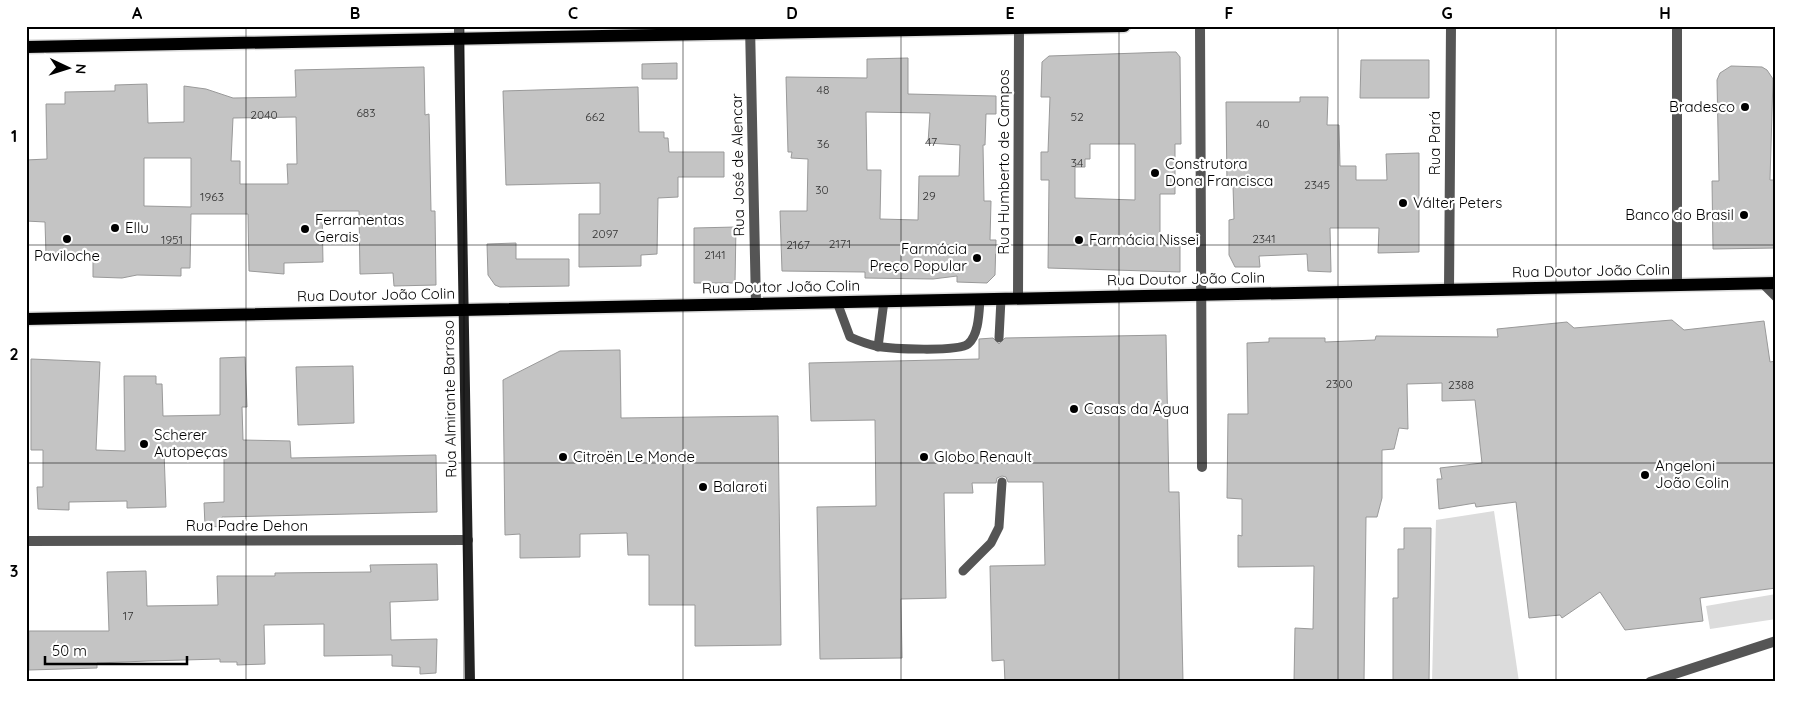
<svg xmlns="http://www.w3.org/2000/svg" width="1802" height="708" viewBox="0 0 1802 708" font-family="Quicksand,sans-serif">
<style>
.green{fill:#dcdcdc}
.building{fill:#c4c4c4;stroke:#999;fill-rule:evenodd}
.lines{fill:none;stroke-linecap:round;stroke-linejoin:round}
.primary-casing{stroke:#dbdbdb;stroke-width:15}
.lane{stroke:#555;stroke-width:9}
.street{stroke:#555;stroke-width:10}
.secondary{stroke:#222;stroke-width:10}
.primary{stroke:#000;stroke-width:12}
.grid{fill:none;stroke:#000;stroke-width:1;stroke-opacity:0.55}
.poi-dot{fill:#000;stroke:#fff;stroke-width:2}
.labels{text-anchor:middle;stroke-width:4.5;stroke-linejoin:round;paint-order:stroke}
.number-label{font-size:12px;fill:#313131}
.poi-label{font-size:15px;fill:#000;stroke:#fff;text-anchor:start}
.street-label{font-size:15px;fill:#000;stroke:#fff}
.neatline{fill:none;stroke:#000;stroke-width:2}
.grid-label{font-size:16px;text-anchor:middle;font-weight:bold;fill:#000}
</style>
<rect width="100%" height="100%" fill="#fff"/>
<g class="green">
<polygon points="1494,511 1519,682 1432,682 1436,520"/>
<polygon points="1776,594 1776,619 1710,629 1706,606"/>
</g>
<g class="building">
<path d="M1169 52H1176L1180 57 1181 144H1175V194H1160V239H1180V272L1048 268 1049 180H1041V152H1048L1050 97H1041L1042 62 1049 56ZM1090 144H1135V200L1075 198V167H1085V159H1090Z"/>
<path d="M908 58V94L996 96V114H986L985 145H983L984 201H991L990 240H996L995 275 987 283 957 282V276L933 279 865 278V272L782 271 780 211H807L808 159 791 158 792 152H788L786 77 867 78V59ZM866 112 930 113 928 143 960 145 959 176H919L918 220 880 219 881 170H867Z"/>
<polygon points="1361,60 1429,60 1429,98 1360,98"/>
<polygon points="677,63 677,79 642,79 642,64"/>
<polygon points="1731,66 1762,67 1767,70 1773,79 1770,180 1776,180 1776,248 1713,249 1712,181 1719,181 1717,80 1720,73"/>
<path d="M424 67 425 115 429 114 431 211H435L436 285 394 286 393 273 360 274 359 211H322L323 262 284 263V274L249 271 248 214H191L190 268H181V276L137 275 122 278 93 277V255H46L45 222 26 221V160L47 159 46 104H65V92L115 91V85L147 84 148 123 184 122V86L206 89 233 98 296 97 295 70ZM296 117 297 164H287L288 184H240V161H231L233 118ZM144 158H191V207L144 206Z"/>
<polygon points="638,87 639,132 664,132 664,138 668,138 669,152 724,152 724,177 678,177 678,197 658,198 657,254 641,255 641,266 579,267 579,214 600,214 600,183 506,185 503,91"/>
<polygon points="1300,97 1328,97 1327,125 1339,125 1340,166 1356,166 1356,180 1387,180 1386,154 1419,153 1419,252 1378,253 1379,228 1330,228 1331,272 1308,271 1307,254 1259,256 1260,267 1235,267 1229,255 1229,220 1234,219 1233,185 1227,185 1226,102 1300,102"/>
<polygon points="736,227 735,283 694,283 694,228"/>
<polygon points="516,243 516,259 569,259 569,286 500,287 495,285 488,275 487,244"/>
<polygon points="1672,320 1684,330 1764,321 1770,362 1776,361 1776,588 1700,598 1703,621 1625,630 1600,592 1562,618 1560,615 1529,618 1516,502 1476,507 1475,503 1439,509 1437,479 1442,479 1440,468 1482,463 1475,400 1442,401 1442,383 1407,384 1408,429 1399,428 1394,449 1382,450 1382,498 1377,517 1366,517 1364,682 1294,682 1295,628 1313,629 1314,566 1238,567 1238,535 1242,536 1242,499 1227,498 1228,414 1248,414 1247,343 1269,342 1269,338 1325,338 1325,342 1375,340 1376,336 1498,337 1497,329 1567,322 1574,328"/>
<polygon points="1166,335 1169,492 1179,492 1183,682 1005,682 1004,660 992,661 990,566 1045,565 1043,482 1008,482 1006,477 1002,476 997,478 996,483 972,483 973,493 944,493 946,598 901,599 902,658 820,659 817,507 876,506 875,420 811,421 809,363 979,359 979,339 993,338 999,344 1005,338"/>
<polygon points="620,350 621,418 778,416 781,645 695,646 695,605 649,605 649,555 628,555 627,533 580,534 580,557 520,558 520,534 505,535 503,380 560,351"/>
<polygon points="245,357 247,407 242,407 243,440 290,441 291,458 436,455 437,512 222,517 222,527 205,526 204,503 224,502 224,447 164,452 166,507 127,508 127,501 69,502 69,510 38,509 37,487 43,487 43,450 31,450 31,359 100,362 96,450 125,451 124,376 156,376 156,384 162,384 163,416 220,415 220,358"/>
<polygon points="353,366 354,423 298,425 296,367"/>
<polygon points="1404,528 1431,528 1429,682 1393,682 1393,598 1398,598 1398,549 1404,549"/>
<polygon points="437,564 438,600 390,602 391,640 437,639 436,673 420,674 420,667 392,666 392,655 324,656 324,624 264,625 265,664 237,665 237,662 220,662 220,659 148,661 97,663 97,668 29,670 29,631 109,631 107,572 146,571 147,606 218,605 217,576 275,576 275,573 371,572 370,565"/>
</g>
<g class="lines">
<g class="primary-casing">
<g id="primary">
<polyline points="26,47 1124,26"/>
<polyline points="26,319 1776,283"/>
</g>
</g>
<g class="lane">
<polyline points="1762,283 1776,297"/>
<path d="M837 302 850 337C859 341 867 344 876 346 891 349 958 352 968 344 979 335 979 312 980 299"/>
<polyline points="999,338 1001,299"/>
<polyline points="878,347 884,301"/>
<polyline points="963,571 991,543 999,527 1002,482"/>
</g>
<g class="street">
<polyline points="459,26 459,39"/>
<polyline points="750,26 756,304"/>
<polyline points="1200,26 1202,467"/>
<polyline points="1677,285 1677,26"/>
<polyline points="1449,290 1451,26"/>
<polyline points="1018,299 1019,26"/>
<polyline points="26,541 468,540"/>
<polyline points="1650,682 1776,641"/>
</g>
<polyline class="secondary" points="459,39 470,682"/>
<use href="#primary" class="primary"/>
</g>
<path class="grid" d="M246 26V682M464 26V682M683 26V682M901 26V682M1119 26V682M1338 26V682M1556 26V682M26 245H1776M26 463H1776"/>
<g class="poi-dot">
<circle cx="1745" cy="107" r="5"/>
<circle cx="1155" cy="173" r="5"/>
<circle cx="1403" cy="203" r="5"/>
<circle cx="1744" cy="215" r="5"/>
<circle cx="115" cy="228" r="5"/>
<circle cx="305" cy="229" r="5"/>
<circle cx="67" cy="239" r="5"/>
<circle cx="1079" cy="240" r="5"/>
<circle cx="977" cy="258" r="5"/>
<circle cx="1074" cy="409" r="5"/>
<circle cx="144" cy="444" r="5"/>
<circle cx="563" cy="457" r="5"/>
<circle cx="924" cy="457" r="5"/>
<circle cx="1645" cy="475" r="5"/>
<circle cx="703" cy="487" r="5"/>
</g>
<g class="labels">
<g class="number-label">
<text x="823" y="94">48</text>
<text x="366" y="117">683</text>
<text x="264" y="119">2040</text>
<text x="595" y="121">662</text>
<text x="1077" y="121">52</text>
<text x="1263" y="128">40</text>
<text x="931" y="146">47</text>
<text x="823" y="148">36</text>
<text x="1077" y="167">34</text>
<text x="1317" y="189">2345</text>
<text x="822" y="194">30</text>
<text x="929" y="200">29</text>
<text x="212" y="201">1963</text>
<text x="605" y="238">2097</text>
<text x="1264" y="243">2341</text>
<text x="172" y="244">1951</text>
<text x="840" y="248">2171</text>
<text x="798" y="249">2167</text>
<text x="715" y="259">2141</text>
<text x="1339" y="388">2300</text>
<text x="1461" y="389">2388</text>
<text x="128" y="620">17</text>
</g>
<g class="poi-label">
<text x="1735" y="112" text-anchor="end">Bradesco</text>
<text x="1165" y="169">Construtora<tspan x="1165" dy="17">Dona Francisca</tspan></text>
<text x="1413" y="208">Válter Peters</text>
<text x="1734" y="220" text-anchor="end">Banco do Brasil</text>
<text x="315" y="225">Ferramentas<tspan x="315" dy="17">Gerais</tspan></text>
<text x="125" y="233">Ellu</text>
<text x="1089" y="245">Farmácia Nissei</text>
<text x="967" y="254" text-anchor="end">Farmácia<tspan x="967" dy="17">Preço Popular</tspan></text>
<text x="67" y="261" text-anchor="middle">Paviloche</text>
<text x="1084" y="414">Casas da Água</text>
<text x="154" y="440">Scherer<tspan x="154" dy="17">Autopeças</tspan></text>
<text x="573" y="462">Citroën Le Monde</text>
<text x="934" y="462">Globo Renault</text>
<text x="1655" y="471">Angeloni<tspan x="1655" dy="17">João Colin</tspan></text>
<text x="713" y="492">Balaroti</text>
</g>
<g class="street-label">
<text transform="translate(1435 143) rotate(-90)" y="5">Rua Pará</text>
<text transform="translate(1004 162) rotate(-90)" y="5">Rua Humberto de Campos</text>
<text transform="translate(738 165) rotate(-91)" y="5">Rua José de Alencar</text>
<text transform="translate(1591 271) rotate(-1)" y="5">Rua Doutor João Colin</text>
<text transform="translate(1186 279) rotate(-1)" y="5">Rua Doutor João Colin</text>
<text transform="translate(781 287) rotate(-1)" y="5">Rua Doutor João Colin</text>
<text transform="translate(376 295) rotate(-1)" y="5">Rua Doutor João Colin</text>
<text transform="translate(450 399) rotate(-91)" y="5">Rua Almirante Barroso</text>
<text x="247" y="531">Rua Padre Dehon</text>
</g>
</g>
<rect width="1802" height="708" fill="none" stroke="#ffffff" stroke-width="55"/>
<g transform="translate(68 68) rotate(94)" stroke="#ffffff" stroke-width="4" paint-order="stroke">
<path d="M0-4L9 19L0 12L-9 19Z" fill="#000000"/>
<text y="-8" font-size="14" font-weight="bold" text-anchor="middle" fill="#000000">N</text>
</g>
<path d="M45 656v8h142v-8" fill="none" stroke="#000000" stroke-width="2.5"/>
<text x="52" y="656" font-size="15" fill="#000000" stroke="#ffffff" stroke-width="4" paint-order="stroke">50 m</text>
<rect x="28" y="28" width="1746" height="652" class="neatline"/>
<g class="grid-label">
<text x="137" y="19">A</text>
<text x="355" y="19">B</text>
<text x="573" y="19">C</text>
<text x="792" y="19">D</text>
<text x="1010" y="19">E</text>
<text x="1229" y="19">F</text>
<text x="1447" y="19">G</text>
<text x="1665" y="19">H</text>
<text x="14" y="142">1</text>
<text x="14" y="360">2</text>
<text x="14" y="577">3</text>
</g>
</svg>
